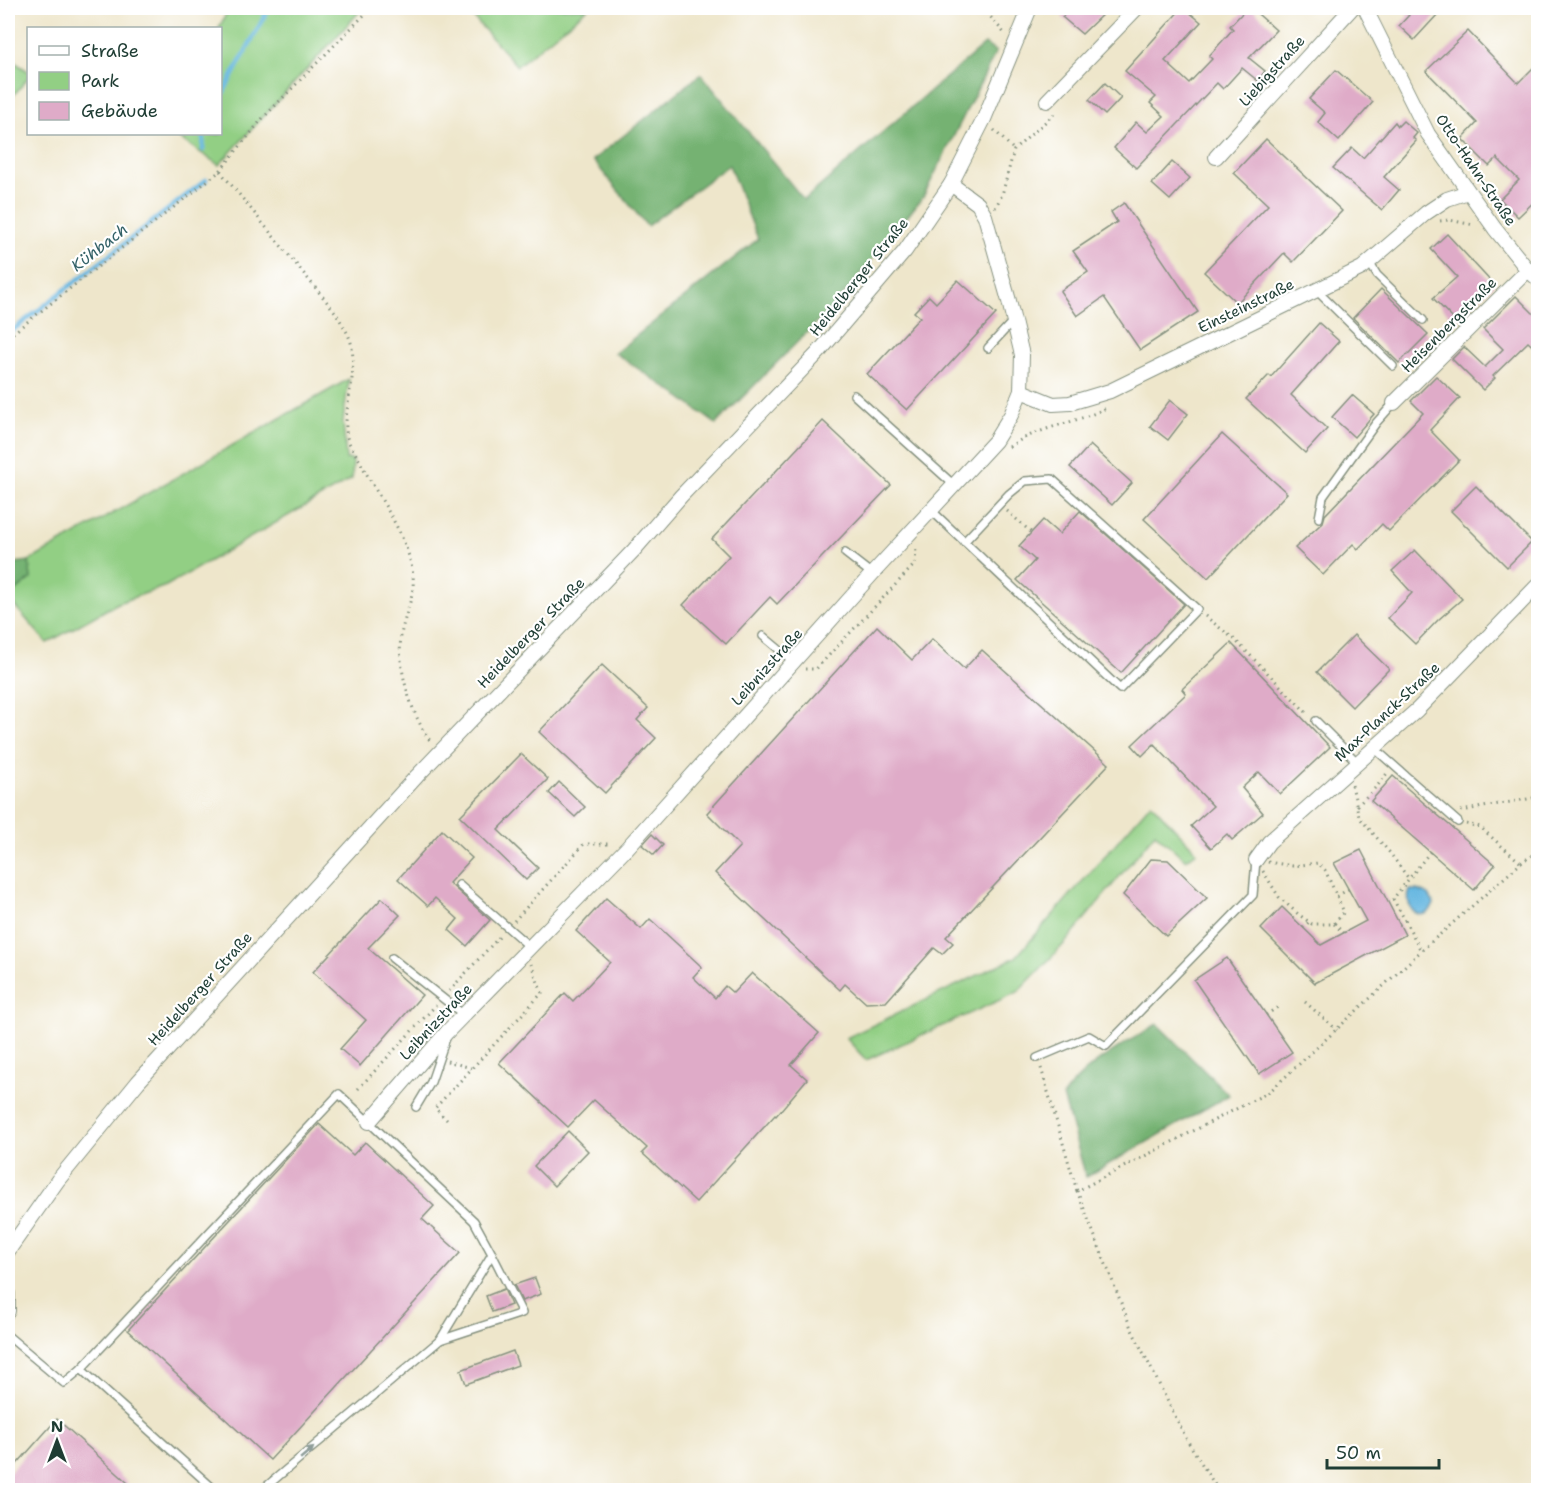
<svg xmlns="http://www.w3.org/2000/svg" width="1546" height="1498" viewBox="0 0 1546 1498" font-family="'Shantell Sans',sans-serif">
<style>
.green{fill:#92cf84;stroke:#58865c;stroke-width:1.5}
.forest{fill:#75b272;stroke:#4a7853;stroke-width:1.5}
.water{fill:#66b7e1;stroke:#427a8a;stroke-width:1.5}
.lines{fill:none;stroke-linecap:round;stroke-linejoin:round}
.stream{stroke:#66b7e1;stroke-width:4.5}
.building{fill:#dfabc8}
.lane-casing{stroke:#869280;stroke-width:10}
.street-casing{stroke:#869280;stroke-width:16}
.path{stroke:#869280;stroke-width:3;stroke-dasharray:1.5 4.5;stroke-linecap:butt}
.lane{stroke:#fff;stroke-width:7}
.street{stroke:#fff;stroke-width:14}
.oneway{fill:#8f9e9a}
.labels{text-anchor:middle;stroke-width:4.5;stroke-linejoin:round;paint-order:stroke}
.street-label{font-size:15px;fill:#1f3d34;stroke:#fff}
.water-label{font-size:16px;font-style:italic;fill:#346268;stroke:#fff}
</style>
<rect width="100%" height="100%" fill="#fff"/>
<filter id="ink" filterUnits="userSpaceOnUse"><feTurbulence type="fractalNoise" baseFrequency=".0167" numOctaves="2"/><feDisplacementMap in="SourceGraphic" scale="12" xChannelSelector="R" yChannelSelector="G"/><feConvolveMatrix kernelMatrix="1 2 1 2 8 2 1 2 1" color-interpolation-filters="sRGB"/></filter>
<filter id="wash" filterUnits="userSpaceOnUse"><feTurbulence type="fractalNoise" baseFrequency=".008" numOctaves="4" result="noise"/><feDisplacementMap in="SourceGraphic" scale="24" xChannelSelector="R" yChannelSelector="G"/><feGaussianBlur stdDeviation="1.35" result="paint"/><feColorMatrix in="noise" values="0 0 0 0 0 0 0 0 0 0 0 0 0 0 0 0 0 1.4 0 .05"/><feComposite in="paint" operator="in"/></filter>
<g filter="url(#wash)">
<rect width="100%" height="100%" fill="#eee6cb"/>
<g class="green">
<polygon points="229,8 363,8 219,165 173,134 220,134 220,28 219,28"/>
<polygon points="465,8 588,8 517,66"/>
<polygon points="8,58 28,71 28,78 8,102"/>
<polygon points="349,379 343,421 346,459 353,460 352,479 166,586 118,603 47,643 8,598 31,579 29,561"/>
<polygon points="1151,803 1197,852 1186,860 1155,833 1065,943 1018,992 866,1060 846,1038 1016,957"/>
</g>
<g class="forest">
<polygon points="985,44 996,52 923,197 840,299 716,424 677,395 615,353 758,239 729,165 647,226 593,160 701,74 804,200"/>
<polygon points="29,561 31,579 8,597 8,564"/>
<path d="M1157 1024 1229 1095 1086 1177 1063 1096C1086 1063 1124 1045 1157 1024Z"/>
</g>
<path class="water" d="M1410 890H1417L1429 895 1434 904C1425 925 1402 911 1410 890Z"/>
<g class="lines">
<g class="stream">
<polyline points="220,99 269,8"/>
<polyline points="203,150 204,134"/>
<polyline points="8,334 206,180"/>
</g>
</g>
<g id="blocks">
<g class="building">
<polygon points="1072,8 1109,8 1082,34 1062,17"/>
<polygon points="1182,8 1184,8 1201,22 1165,61 1189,83 1212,59 1209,56 1233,29 1230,26 1247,8 1251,8 1276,30 1249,58 1265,71 1258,81 1242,68 1223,89 1217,83 1136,168 1114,148 1136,122 1147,132 1164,116 1150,103 1156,97 1125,71"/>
<polygon points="1400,8 1432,8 1438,14 1414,40 1399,26 1409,15"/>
<polygon points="1468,31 1518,83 1539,62 1539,197 1518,217 1500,199 1519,180 1497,158 1489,166 1462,139 1477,123 1426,71"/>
<polygon points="1336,70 1373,102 1339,141 1318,122 1325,113 1309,99"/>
<polygon points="1105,83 1121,98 1105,115 1089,100"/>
<polygon points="1403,121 1417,133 1413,138 1416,141 1384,177 1399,190 1382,210 1333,168 1352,148 1363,158 1395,122 1398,126"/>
<polygon points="1266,139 1342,211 1293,262 1284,253 1237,303 1204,272 1268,205 1234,173"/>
<polygon points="1172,162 1190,178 1170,200 1152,184"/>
<polygon points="1124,203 1198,312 1140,350 1104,297 1077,316 1060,291 1088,272 1073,251 1117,222 1111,212"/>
<polygon points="1447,234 1494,285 1455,321 1433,298 1457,277 1431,249"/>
<polygon points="958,280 996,314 907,410 867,374 920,317 914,312 929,296 936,303"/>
<polygon points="1381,289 1428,334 1399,363 1353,318"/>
<polygon points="1516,296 1539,319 1539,352 1528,342 1493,376 1495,378 1483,390 1452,359 1464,347 1485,367 1503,349 1483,329"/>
<polygon points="1319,323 1339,341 1291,395 1327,429 1305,453 1246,399 1269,375 1271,377"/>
<polygon points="1436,376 1460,398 1430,430 1459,460 1389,531 1382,524 1358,549 1353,544 1323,575 1295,548 1323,522 1325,515 1423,413 1411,401"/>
<polygon points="1352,395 1374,414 1354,437 1332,417"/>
<polygon points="1170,400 1188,414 1168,440 1150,426"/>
<polygon points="823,421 891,485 777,604 770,597 726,644 683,605 729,556 712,539"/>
<polygon points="1222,434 1287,493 1208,578 1144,519"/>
<polygon points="1090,445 1132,483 1112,505 1070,467"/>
<polygon points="1476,486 1532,542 1507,567 1451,511"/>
<polygon points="1080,511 1184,604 1121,673 1017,580 1035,560 1019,546 1043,520 1059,534"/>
<polygon points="1415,550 1462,599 1438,620 1415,644 1388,618 1412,593 1392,571"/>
<polygon points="877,626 912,660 932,639 964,669 982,650 1109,764 946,937 953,943 942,954 934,948 886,1002 866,1003 845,984 840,990 715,873 740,846 707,813"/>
<polygon points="1354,635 1389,669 1352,707 1317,672"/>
<polygon points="1231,643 1330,747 1280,794 1259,772 1242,788 1263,813 1232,840 1227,834 1211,848 1191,826 1213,806 1154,744 1142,756 1132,745 1186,694 1182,689"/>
<polygon points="602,665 648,708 637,720 656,738 605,793 539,732"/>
<polygon points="521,754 548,779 498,830 538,868 526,880 460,816"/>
<polygon points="1393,776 1495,865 1474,890 1371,801"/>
<polygon points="559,782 585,807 575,817 549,793"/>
<polygon points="442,830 472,858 449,883 490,920 467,946 449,930 458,919 435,898 428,906 398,879"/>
<polygon points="652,834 663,845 654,855 642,845"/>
<polygon points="1361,850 1405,935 1315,983 1261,929 1282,907 1321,945 1366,921 1334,863"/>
<polygon points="1151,859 1168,860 1207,898 1166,936 1123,895"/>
<polygon points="382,898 400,915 368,948 422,995 360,1066 340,1049 366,1020 313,972"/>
<polygon points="606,898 641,929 650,919 702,967 693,977 715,998 725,986 733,993 752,973 819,1033 791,1065 807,1079 776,1116 775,1115 696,1202 642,1153 647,1148 594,1100 568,1127 499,1063 565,993 573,1001 610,962 576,931"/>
<polygon points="1227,958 1292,1052 1259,1074 1194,980"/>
<polygon points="319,1124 353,1155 365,1142 434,1206 422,1219 460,1253 270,1460 128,1330"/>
<polygon points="568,1131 588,1151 554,1186 534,1166"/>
<polygon points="535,1278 541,1294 522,1301 514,1285"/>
<polygon points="504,1289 511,1305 492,1312 486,1296"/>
<polygon points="513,1351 518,1365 466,1384 461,1370"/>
<polygon points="57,1419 128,1483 121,1491 8,1491 8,1474"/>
</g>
</g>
</g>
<g filter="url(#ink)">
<use href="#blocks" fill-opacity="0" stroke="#869280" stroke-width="1.5"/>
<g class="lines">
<g class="lane-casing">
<g id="lane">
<polyline points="1369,262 1377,275 1423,320"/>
<polyline points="1316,290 1393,366"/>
<polyline points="988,348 1014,320"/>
<polyline points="854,395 954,485"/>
<polyline points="931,510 1120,689 1197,609 1052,479 1025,481 1009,494 964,542"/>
<polyline points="1319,518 1323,497 1376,423 1394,403"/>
<polyline points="845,553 872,574"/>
<polyline points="763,636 794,662"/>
<polyline points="1316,721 1358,763"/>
<polyline points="1374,748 1458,822"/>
<polyline points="459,885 530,947"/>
<polyline points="392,958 464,1015"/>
<polyline points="1037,1058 1089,1036 1106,1046 1253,895 1256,860"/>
<polyline points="416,1107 431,1082 446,1038"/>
<polyline points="8,1336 64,1383 81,1369 339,1094 474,1221 492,1254 440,1340 262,1490"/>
<polyline points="440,1340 522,1313 492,1254"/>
<polyline points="81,1369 215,1490"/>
</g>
</g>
<g class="street-casing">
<g id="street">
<polyline points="1365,8 1428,134 1495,229 1528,270 1538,279"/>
<polyline points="1047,101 1137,8"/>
<polyline points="1216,157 1352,8"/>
<polyline points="1021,391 1053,404 1070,403 1110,391 1362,268 1426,213 1447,199 1468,192"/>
<polyline points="1394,403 1528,270"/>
<polyline points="1256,860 1269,842 1417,710 1538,585"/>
<polyline points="369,1122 447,1032 627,848 872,574 995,441 1011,415 1021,391 1022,355 1009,301 985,216 978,204 951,184"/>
<polyline points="8,1251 58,1180 138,1082 417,776 634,550 681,496 818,353 905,251 951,184 984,119 1030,8"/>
<polyline points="8,1294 8,1311"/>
</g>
</g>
<g class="path">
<polyline points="983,8 1005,34"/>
<polyline points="994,130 1014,150"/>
<path d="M220 171 336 313C340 321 346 329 349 337 355 349 353 378 350 391 348 406 344 422 347 437 349 445 356 454 360 461 378 499 408 533 413 576 415 594 406 612 402 630 395 663 411 715 431 742"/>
<polyline points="995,208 1002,195 1014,150 1054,114"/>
<polyline points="1440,221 1449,220 1474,225"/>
<polyline points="8,337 220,171 262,119 371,8"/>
<path d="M1009 447C1039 426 1076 424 1108 407"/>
<polyline points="1007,511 1032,533"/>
<polyline points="1205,616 1235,640 1309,715"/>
<polyline points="805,669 816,669 915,564 916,546"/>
<polyline points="1352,785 1359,817 1390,853 1409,879"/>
<polyline points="1357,806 1378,785 1388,772"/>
<polyline points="1461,811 1538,797"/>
<polyline points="1466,824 1480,827 1521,863"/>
<polygon points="1256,860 1293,866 1318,863 1325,870 1344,912 1334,924 1312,924 1298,914 1279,897"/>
<polyline points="1337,896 1349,889"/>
<polyline points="1405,920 1421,951"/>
<polyline points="514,921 584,844 611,844"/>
<polyline points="1334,924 1344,933"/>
<polyline points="1399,924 1405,920 1393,899 1430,852"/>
<polyline points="1303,928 1309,922"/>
<polyline points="449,991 502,934"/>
<polyline points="1305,1002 1337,1030"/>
<polyline points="1266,1015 1281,1005"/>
<polyline points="447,1061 471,1068"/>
<polyline points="1041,1068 1077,1191"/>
<polyline points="358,1089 436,1005"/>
<polyline points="447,1120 435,1108 542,993 531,964"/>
<polyline points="1218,1490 1187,1440 1131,1328 1077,1191 1269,1092 1421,951 1521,863 1538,851"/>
</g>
<use href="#lane" class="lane"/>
<use href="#street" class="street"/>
</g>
<defs><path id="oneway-solid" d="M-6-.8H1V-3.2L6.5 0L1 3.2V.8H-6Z" transform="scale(1.5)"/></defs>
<use class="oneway" href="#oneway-solid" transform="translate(307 1453) rotate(-40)"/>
</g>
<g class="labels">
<g class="street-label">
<text transform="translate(1272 71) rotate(-48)" y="5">Liebigstraße</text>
<text transform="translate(1476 170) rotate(56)" y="5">Otto-Hahn-Straße</text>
<text transform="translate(859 277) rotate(-51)" y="5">Heidelberger Straße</text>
<text transform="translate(1246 306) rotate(-26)" y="5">Einsteinstraße</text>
<text transform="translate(1449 325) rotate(-45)" y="5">Heisenbergstraße</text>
<text transform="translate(531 633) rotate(-46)" y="5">Heidelberger Straße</text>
<text transform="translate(767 667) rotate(-48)" y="5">Leibnizstraße</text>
<text transform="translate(1387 712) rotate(-43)" y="5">Max-Planck-Straße</text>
<text transform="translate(200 989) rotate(-48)" y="5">Heidelberger Straße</text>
<text transform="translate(436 1022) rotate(-47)" y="5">Leibnizstraße</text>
</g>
<g class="water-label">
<text transform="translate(99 247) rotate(-38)" y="6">Kühbach</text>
</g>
</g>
<rect width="1546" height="1498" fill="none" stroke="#fff" stroke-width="30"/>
<rect x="27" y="27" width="195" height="108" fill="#ffffff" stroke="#a5b1ae" stroke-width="1.5"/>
<rect x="39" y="46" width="30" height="9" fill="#ffffff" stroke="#a5b1ae" stroke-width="1.5"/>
<text x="81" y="57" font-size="18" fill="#1f3d34">Straße</text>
<rect x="39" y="72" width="30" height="18" fill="#92cf84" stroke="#a5b1ae" stroke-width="1.5"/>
<text x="81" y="87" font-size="18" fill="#1f3d34">Park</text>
<rect x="39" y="102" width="30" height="18" fill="#dfabc8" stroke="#a5b1ae" stroke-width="1.5"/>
<text x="81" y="117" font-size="18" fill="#1f3d34">Gebäude</text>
<g transform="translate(57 1441)" stroke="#ffffff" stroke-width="4.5" paint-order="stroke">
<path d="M0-4.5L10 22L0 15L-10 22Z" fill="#1f3d34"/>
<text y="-9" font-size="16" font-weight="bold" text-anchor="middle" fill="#1f3d34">N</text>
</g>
<path d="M1327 1459v9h112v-9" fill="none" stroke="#1f3d34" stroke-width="3"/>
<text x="1336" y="1459" font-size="18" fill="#1f3d34" stroke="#ffffff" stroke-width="4.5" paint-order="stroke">50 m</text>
</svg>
